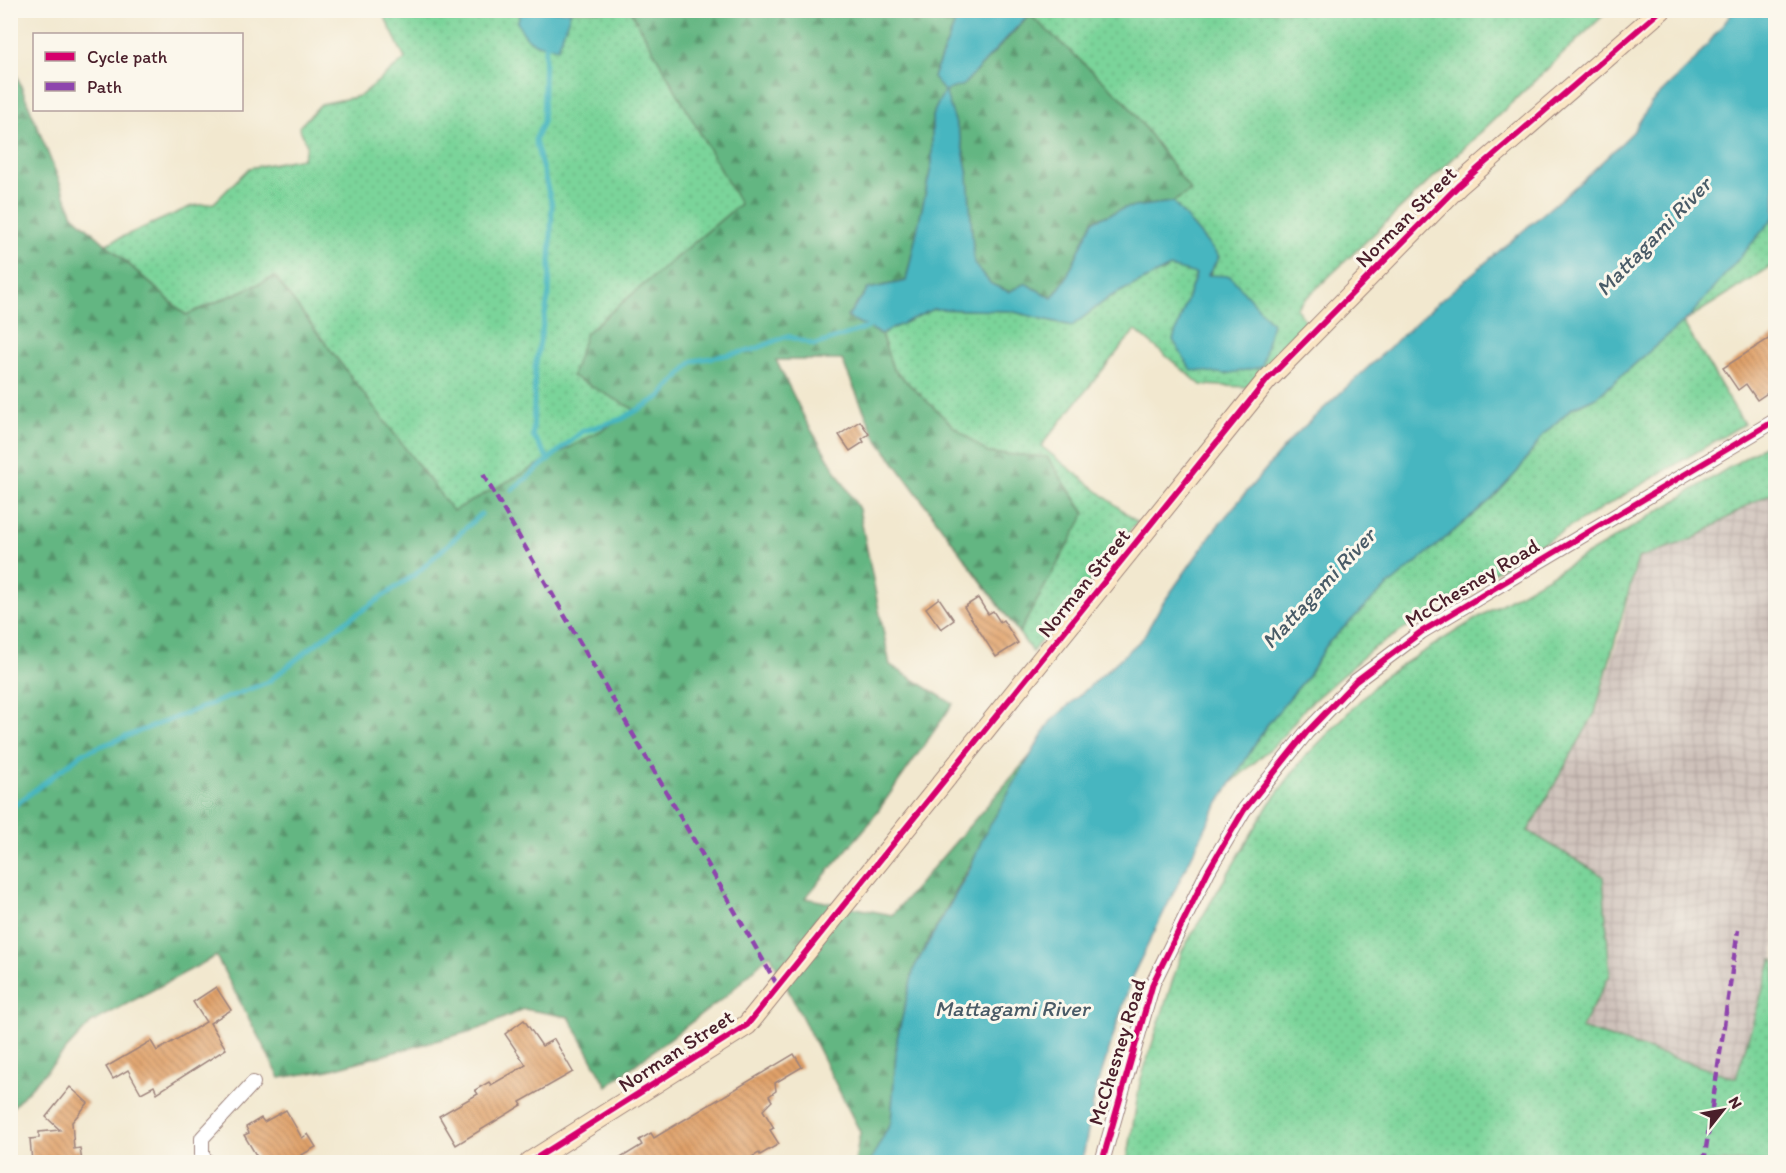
<svg xmlns="http://www.w3.org/2000/svg" width="1786" height="1173" viewBox="0 0 1786 1173" font-family="Itim,sans-serif">
<style>
.industrial{fill:url(#industrial-grid)}
.grass{fill:url(#grass-dots);stroke:#627a62;stroke-width:1.5}
.forest{fill:url(#forest-firs);stroke:#566a56;stroke-width:1.5}
.water{fill:#47b6c0;stroke:#486a76;stroke-width:1.5}
.lines{fill:none;stroke-linecap:round;stroke-linejoin:round}
.stream{stroke:#47b6c0;stroke-width:5}
.building{fill:url(#building-back-hatch)}
.street-casing{stroke:#9e847d;stroke-width:16}
.secondary-casing{stroke:#9e847d;stroke-width:22}
.street{stroke:#fff;stroke-width:14}
.secondary{stroke:#fbe6c4;stroke-width:20}
.quiet{stroke:#8e44ad;stroke-width:4.5;stroke-dasharray:9 4.5;stroke-linecap:butt}
.cycleway-casing{stroke:#fbf7ec;stroke-width:10}
.cycleway{stroke:#d6006c;stroke-width:6}
.labels{text-anchor:middle;stroke-width:6;stroke-linejoin:round;paint-order:stroke}
.street-label{font-size:21px;fill:#4a1f2b;stroke:#fbf7ec}
.water-label{font-size:22px;font-style:italic;fill:#495b67;stroke:#fbf7ec}
</style>
<defs>
<pattern id="industrial-grid" width="8" height="8" patternUnits="userSpaceOnUse" patternTransform="scale(1.5)"><rect width="8" height="8" fill="#cec1ba"/><path d="M0 4h8M4 0v8" fill="none" stroke="#b2a5a0"/></pattern>
<pattern id="grass-dots" width="8" height="8" patternUnits="userSpaceOnUse" patternTransform="scale(1.5)"><rect width="8" height="8" fill="#7ad49a"/><path d="M2 2h.1M6 6h.1" fill="none" stroke="#6bb685" stroke-width="1.8" stroke-linecap="round"/></pattern>
<pattern id="forest-firs" width="22" height="20" patternUnits="userSpaceOnUse" patternTransform="scale(1.5)"><rect width="22" height="20" fill="#63b682"/><path d="M5 1l3.5 6h-7zM16 11l3.5 6h-7z" fill="#54936b"/></pattern>
<pattern id="building-back-hatch" width="6" height="6" patternUnits="userSpaceOnUse" patternTransform="scale(1.5)"><rect width="6" height="6" fill="#e0a169"/><path d="M-1 5l2 2M0 0l6 6M5-1l2 2" fill="none" stroke="#b88357"/></pattern>
</defs>
<rect width="100%" height="100%" fill="#fbf7ec"/>
<filter id="ink" filterUnits="userSpaceOnUse"><feTurbulence type="fractalNoise" baseFrequency=".0167" numOctaves="2"/><feDisplacementMap in="SourceGraphic" scale="12" xChannelSelector="R" yChannelSelector="G"/><feConvolveMatrix kernelMatrix="1 2 1 2 8 2 1 2 1" color-interpolation-filters="sRGB"/></filter>
<filter id="wash" filterUnits="userSpaceOnUse"><feTurbulence type="fractalNoise" baseFrequency=".008" numOctaves="4" result="noise"/><feDisplacementMap in="SourceGraphic" scale="24" xChannelSelector="R" yChannelSelector="G"/><feGaussianBlur stdDeviation="1.35" result="paint"/><feColorMatrix in="noise" values="0 0 0 0 0 0 0 0 0 0 0 0 0 0 0 0 0 1.4 0 .05"/><feComposite in="paint" operator="in"/></filter>
<g filter="url(#wash)">
<rect width="100%" height="100%" fill="#f2e8cf"/>
<polygon class="industrial" points="1775,492 1775,960 1772,959 1736,1078 1580,1028 1610,975 1528,831 1595,713 1620,633 1638,557 1693,539 1753,502"/>
<g class="grass">
<polygon points="382,11 631,11 740,204 586,333 638,410 453,512 275,277 186,315 106,244 192,206 214,203 249,168 303,158 307,145 299,127 321,104 360,96 405,59"/>
<polygon points="1032,11 1608,11 1296,308 1310,327 1247,387 1201,385 1135,330 1041,446 1137,522 1032,652 1019,633 1085,513 1047,457 988,453 953,426 893,369 881,334 933,309 1010,311 1072,326 1110,297 1170,267 1196,273 1174,340 1219,257 1173,202 1190,190 1125,101 1030,15"/>
<polygon points="1775,216 1775,264 1683,322 1744,424 1506,565 1371,650 1306,707 1278,742 1230,784 1267,725 1307,677 1328,643 1375,597 1492,499 1518,471 1543,435 1572,408 1598,396 1683,322"/>
<polygon points="1775,439 1775,492 1753,502 1693,539 1638,558 1595,713 1528,831 1603,876 1610,975 1581,1028 1736,1078 1772,959 1775,960 1775,1162 1127,1162 1140,1082 1182,951 1269,804 1303,759 1384,676 1474,620 1610,541"/>
</g>
<polygon class="forest" points="631,11 960,11 933,77 963,85 1030,15 1125,101 1191,191 1173,202 1125,208 1093,221 1065,280 1052,298 1025,283 1010,292 991,284 974,264 968,175 961,139 944,92 932,116 932,163 906,281 868,289 847,317 881,334 893,369 953,426 988,453 1047,457 1085,514 1019,633 875,436 842,360 776,360 807,423 859,509 890,665 953,704 868,825 805,898 892,915 1030,756 914,968 897,1039 891,1122 870,1162 855,1162 860,1132 770,954 726,996 607,1086 569,1017 524,1009 479,1029 329,1070 280,1078 216,956 91,1023 11,1109 10,59 73,215 186,315 275,277 453,511 637,411 572,376 586,333 740,204"/>
<g class="water">
<path d="M522 11H571L558 48C534 44 528 45 517 22Z"/>
<polygon points="1032,11 963,85 945,91 961,139 968,175 974,264 991,284 1009,292 1025,283 1052,298 1065,280 1093,221 1125,208 1173,202 1219,257 1208,275 1230,276 1272,323 1262,367 1225,374 1191,370 1173,340 1196,274 1170,267 1110,297 1072,326 1010,311 933,309 881,334 847,317 868,289 906,281 932,163 932,116 944,91 933,77 960,11"/>
<polygon points="1734,11 1775,11 1775,216 1690,316 1598,396 1572,408 1543,435 1518,471 1492,499 1375,597 1328,643 1307,677 1267,725 1214,811 1132,977 1095,1094 1082,1162 870,1162 891,1122 897,1039 914,968 970,869 983,837 1050,722 1142,639 1161,606 1216,528 1293,437 1433,307 1583,180 1633,132 1651,103 1694,61"/>
</g>
<g class="lines">
<g class="stream">
<polyline points="548,42 545,50 543,122 535,140 552,205 549,293 535,368 533,436 549,460"/>
<polyline points="512,490 583,431 622,419 660,397 693,361 753,350 787,336 815,345 869,327"/>
<polyline points="10,809 83,753 268,682 332,631 417,573 481,514"/>
</g>
</g>
<g id="blocks">
<g class="building">
<polygon points="1776,334 1776,387 1757,400 1746,384 1738,390 1723,368"/>
<polygon points="860,421 869,434 862,439 864,442 850,451 839,435"/>
<polygon points="939,598 954,620 941,629 926,608"/>
<polygon points="978,598 988,614 993,611 1000,622 1003,620 1018,643 996,657 964,607"/>
<polygon points="216,987 231,1010 210,1023 226,1049 157,1093 154,1086 141,1093 128,1070 113,1079 106,1067 151,1041 157,1051 206,1022 193,1002"/>
<polygon points="524,1020 542,1046 554,1039 573,1072 520,1102 522,1105 456,1145 439,1116 478,1094 475,1090 489,1082 491,1085 526,1065 505,1034"/>
<polygon points="794,1054 802,1067 775,1083 776,1091 769,1096 772,1101 763,1110 774,1128 770,1130 779,1144 760,1155 759,1153 743,1162 614,1162 642,1145 639,1140 651,1133 654,1138"/>
<polygon points="70,1087 88,1103 72,1122 74,1149 80,1148 82,1162 32,1162 30,1139 39,1138 39,1132 60,1130 46,1117"/>
<polygon points="286,1110 302,1138 308,1134 316,1147 289,1162 260,1162 244,1135 249,1133 246,1127 261,1118 264,1122"/>
</g>
</g>
</g>
<g filter="url(#ink)">
<use href="#blocks" fill-opacity="0" stroke="#9e847d" stroke-width="1.5"/>
<g class="lines">
<g class="street-casing">
<g id="street">
<polyline points="207,1162 202,1155 202,1138 253,1083"/>
<polyline points="1102,1162 1153,983 1208,871 1244,810 1306,733 1356,681 1421,632 1776,420"/>
</g>
</g>
<g class="secondary-casing">
<polyline id="secondary" points="530,1162 747,1025 1267,380 1458,186 1661,10"/>
</g>
<use href="#street" class="street"/>
<use href="#secondary" class="secondary"/>
<g class="quiet">
<polyline points="483,474 779,988"/>
<polyline points="1704,1162 1738,930"/>
</g>
<g class="cycleway-casing">
<g id="cycleway">
<polyline points="530,1162 747,1025 1267,380 1458,186 1661,10"/>
<polyline points="1102,1162 1153,983 1208,871 1244,810 1306,733 1356,681 1421,632 1776,420"/>
</g>
</g>
<use href="#cycleway" class="cycleway"/>
</g>
</g>
<g class="labels">
<g class="street-label">
<text transform="translate(1406 217) rotate(-45)" y="7">Norman Street</text>
<text transform="translate(1084 583) rotate(-51)" y="7">Norman Street</text>
<text transform="translate(1472 583) rotate(-31)" y="7">McChesney Road</text>
<text transform="translate(676 1051) rotate(-33)" y="7">Norman Street</text>
<text transform="translate(1117 1052) rotate(-73)" y="7">McChesney Road</text>
</g>
<g class="water-label">
<text transform="translate(1653 236) rotate(-46)" y="8">Mattagami River</text>
<text transform="translate(1318 588) rotate(-47)" y="8">Mattagami River</text>
<text x="1012" y="1016">Mattagami River</text>
</g>
</g>
<rect width="1786" height="1173" fill="none" stroke="#fbf7ec" stroke-width="36"/>
<rect x="33" y="33" width="210" height="78" fill="#fbf7ec" stroke="#b4a19f" stroke-width="1.5"/>
<rect x="45" y="52" width="30" height="9" fill="#d6006c" stroke="#b4a19f" stroke-width="1.5"/>
<text x="87" y="63" font-size="18" fill="#4a1f2b">Cycle path</text>
<rect x="45" y="82" width="30" height="9" fill="#8e44ad" stroke="#b4a19f" stroke-width="1.5"/>
<text x="87" y="93" font-size="18" fill="#4a1f2b">Path</text>
<g transform="translate(1723 1110) rotate(59)" stroke="#fbf7ec" stroke-width="4.5" paint-order="stroke">
<path d="M0-4.5L10 22L0 15L-10 22Z" fill="#4a1f2b"/>
<text y="-9" font-size="16" font-weight="bold" text-anchor="middle" fill="#4a1f2b">N</text>
</g>
</svg>
